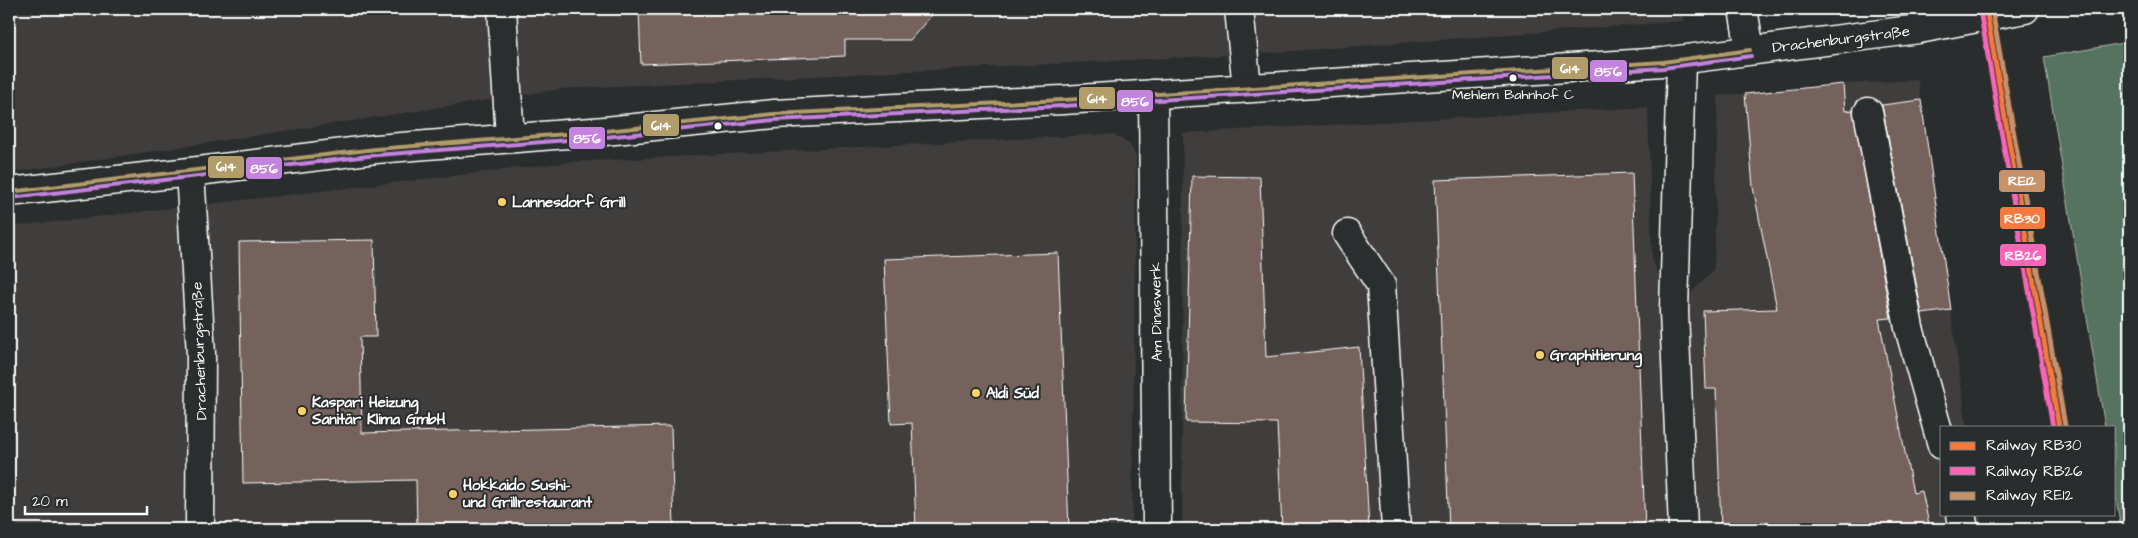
<svg xmlns="http://www.w3.org/2000/svg" width="2138" height="538" viewBox="0 0 2138 538" font-family="'Architects Daughter',sans-serif">
<style>
.built{fill:#403d3c}
.green{fill:#577260;stroke:#abb8b0}
.building{fill:#74625c;stroke:#fff}
.lines{fill:none;stroke-linecap:round;stroke-linejoin:round}
.minor-casing{stroke:#fff;stroke-width:31}
.minor{stroke:#2a2d2e;stroke-width:28}
.bus-1-casing{stroke:#2a2d2e;stroke-width:8}
.bus-2-casing{stroke:#2a2d2e;stroke-width:8}
.bus-1{stroke:#b29c6a;stroke-width:4}
.bus-2{stroke:#c483df;stroke-width:4}
.rail-1-casing{stroke:#2a2d2e;stroke-width:9}
.rail-2-casing{stroke:#2a2d2e;stroke-width:9}
.rail-3-casing{stroke:#2a2d2e;stroke-width:9}
.rail-1{stroke:#f6793e;stroke-width:5}
.rail-2{stroke:#fa66b7;stroke-width:5}
.rail-3{stroke:#c7916a;stroke-width:5}
.bus-dot{fill:#fff;stroke:#2a2d2e;stroke-width:2}
.poi-dot{fill:#ffd166;stroke:#2a2d2e;stroke-width:2}
.labels{text-anchor:middle;stroke-width:4;stroke-linejoin:round;paint-order:stroke}
.bus-label{font-size:14px;fill:#fff;stroke:#2a2d2e}
.street-label{font-size:15px;fill:#fff;stroke:#2a2d2e}
.poi-label{font-size:15px;font-weight:bold;fill:#fff;stroke:#2a2d2e;text-anchor:start}
.line-badge{stroke:#2a2d2e;stroke-width:2}
.badge-label{font-size:14px;text-anchor:middle;font-weight:bold;fill:#fff}
</style>
<rect width="100%" height="100%" fill="#2a2d2e"/>
<filter id="ink" filterUnits="userSpaceOnUse"><feTurbulence type="fractalNoise" baseFrequency=".02" numOctaves="2"/><feDisplacementMap in="SourceGraphic" scale="10" xChannelSelector="R" yChannelSelector="G"/><feConvolveMatrix kernelMatrix="1 2 1 2 8 2 1 2 1" color-interpolation-filters="sRGB"/></filter>
<g filter="url(#ink)">
<g class="built">
<polygon points="9,9 1682,9 1684,21 1266,53 561,89 9,173"/>
<polygon points="1918,80 1967,427 1942,427 1942,514 1980,514 1982,529 1182,529 1183,133 1648,107 1652,260 1674,311 1714,269 1718,96 1843,84"/>
<polygon points="1113,134 1130,145 1136,156 1132,529 9,529 9,227 572,162"/>
</g>
<polygon class="green" points="2129,42 2129,529 2121,529 2114,486 2114,427 2105,427 2044,57"/>
<g class="building">
<polygon points="639,9 937,9 910,40 845,40 845,56 641,64"/>
<polygon points="1843,84 1845,111 1853,110 1891,318 1879,319 1913,493 1922,491 1930,529 1721,529 1716,389 1706,389 1703,311 1777,309 1753,187 1745,94"/>
<polygon points="1921,100 1951,310 1922,314 1882,105"/>
<polygon points="1632,173 1645,529 1449,529 1435,180"/>
<polygon points="1192,176 1260,177 1266,357 1359,347 1369,529 1282,529 1277,423 1186,422"/>
<polygon points="374,240 376,337 360,337 362,433 671,426 674,529 417,529 416,480 243,483 239,242"/>
<polygon points="1058,253 1069,529 916,529 912,423 891,424 884,259"/>
</g>
<g class="lines">
<g class="minor-casing">
<g id="minor">
<polyline points="502,9 510,138"/>
<polyline points="1239,9 1247,88"/>
<polyline points="1743,9 1750,50"/>
<polyline points="1681,60 1674,311 1683,529"/>
<polyline points="1153,94 1157,529"/>
<polyline points="1868,112 1909,328 1942,445"/>
<polyline points="190,172 201,354 200,529"/>
<polyline points="9,192 190,172 376,149 605,131 774,114 1063,100 1663,62 1919,29 2025,9"/>
<polyline points="1347,234 1381,285 1396,529"/>
<polyline points="1961,514 1964,529"/>
</g>
</g>
<use href="#minor" class="minor"/>
<g class="bus-1-casing">
<polyline id="bus-1" points="9,192 376,149 605,131 774,114 1063,100 1663,62 1750,50"/>
</g>
<g class="bus-2-casing">
<polyline id="bus-2" points="10,198 377,155 605,137 774,120 1063,106 1663,68 1751,56"/>
</g>
<use href="#bus-1" class="bus-1"/>
<use href="#bus-2" class="bus-2"/>
<g class="rail-1-casing">
<polyline id="rail-1" points="1986,9 2059,427"/>
</g>
<g class="rail-2-casing">
<polyline id="rail-2" points="1980,10 2053,427"/>
</g>
<g class="rail-3-casing">
<polyline id="rail-3" points="1992,9 2065,426"/>
</g>
<use href="#rail-1" class="rail-1"/>
<use href="#rail-2" class="rail-2"/>
<use href="#rail-3" class="rail-3"/>
</g>
</g>
<g class="bus-dot">
<circle cx="1513" cy="78" r="4.5"/>
<circle cx="718" cy="126" r="4.5"/>
</g>
<g class="poi-dot">
<circle cx="502" cy="202" r="5"/>
<circle cx="1540" cy="355" r="5"/>
<circle cx="976" cy="393" r="5"/>
<circle cx="302" cy="411" r="5"/>
<circle cx="453" cy="494" r="5"/>
</g>
<g class="labels">
<g class="bus-label">
<text x="1513" y="99">Mehlem Bahnhof C</text>
</g>
<g class="street-label">
<text transform="translate(1841 39) rotate(-7)" y="5">Drachenburgstraße</text>
<text transform="translate(1156 312) rotate(-91)" y="5">Am Dinaswerk</text>
<text transform="translate(199 351) rotate(-92)" y="5">Drachenburgstraße</text>
</g>
<g class="poi-label">
<text x="512" y="207">Lannesdorf Grill</text>
<text x="1550" y="360">Graphitierung</text>
<text x="986" y="398">Aldi Süd</text>
<text x="312" y="407">Kaspari Heizung<tspan x="312" dy="17">Sanitär Klima GmbH</tspan></text>
<text x="463" y="490">Hokkaido Sushi-<tspan x="463" dy="17">und Grillrestaurant</tspan></text>
</g>
</g>
<g class="line-badge">
<rect x="1551" y="56" width="38" height="24" rx="5" fill="#b29c6a"/>
<rect x="1589" y="59" width="39" height="24" rx="5" fill="#c483df"/>
<rect x="1078" y="86" width="38" height="24" rx="5" fill="#b29c6a"/>
<rect x="1116" y="89" width="38" height="24" rx="5" fill="#c483df"/>
<rect x="642" y="113" width="38" height="24" rx="5" fill="#b29c6a"/>
<rect x="568" y="126" width="38" height="24" rx="5" fill="#c483df"/>
<rect x="207" y="155" width="38" height="24" rx="5" fill="#b29c6a"/>
<rect x="245" y="156" width="38" height="24" rx="5" fill="#c483df"/>
<rect x="1998" y="169" width="48" height="24" rx="5" fill="#c7916a"/>
<rect x="1999" y="206" width="47" height="24" rx="5" fill="#f6793e"/>
<rect x="1999" y="243" width="48" height="24" rx="5" fill="#fa66b7"/>
</g>
<g class="badge-label">
<text x="1570" y="73">614</text>
<text x="1608" y="76">856</text>
<text x="1097" y="103">614</text>
<text x="1135" y="106">856</text>
<text x="661" y="130">614</text>
<text x="587" y="143">856</text>
<text x="226" y="171">614</text>
<text x="264" y="173">856</text>
<text x="2022" y="185">RE12</text>
<text x="2022" y="223">RB30</text>
<text x="2023" y="260">RB26</text>
</g>
<rect width="2138" height="538" fill="none" stroke="#2a2d2e" stroke-width="30"/>
<rect x="15" y="15" width="2108" height="508" fill="none" stroke="#fff" stroke-width="2" filter="url(#ink)"/>
<rect x="1940" y="426" width="175" height="90" fill="#2a2d2e" stroke="#7f8182"/>
<rect x="1950" y="442" width="25" height="8" fill="#f6793e" stroke="#7f8182"/>
<text x="1986" y="450" font-size="15" fill="#ffffff">Railway RB30</text>
<rect x="1950" y="467" width="25" height="8" fill="#fa66b7" stroke="#7f8182"/>
<text x="1986" y="476" font-size="15" fill="#ffffff">Railway RB26</text>
<rect x="1950" y="492" width="25" height="8" fill="#c7916a" stroke="#7f8182"/>
<text x="1986" y="500" font-size="15" fill="#ffffff">Railway RE12</text>
<path d="M25 506v8h122v-8" fill="none" stroke="#ffffff" stroke-width="2.5"/>
<text x="32" y="506" font-size="15" fill="#ffffff" stroke="#2a2d2e" stroke-width="4" paint-order="stroke">20 m</text>
</svg>
